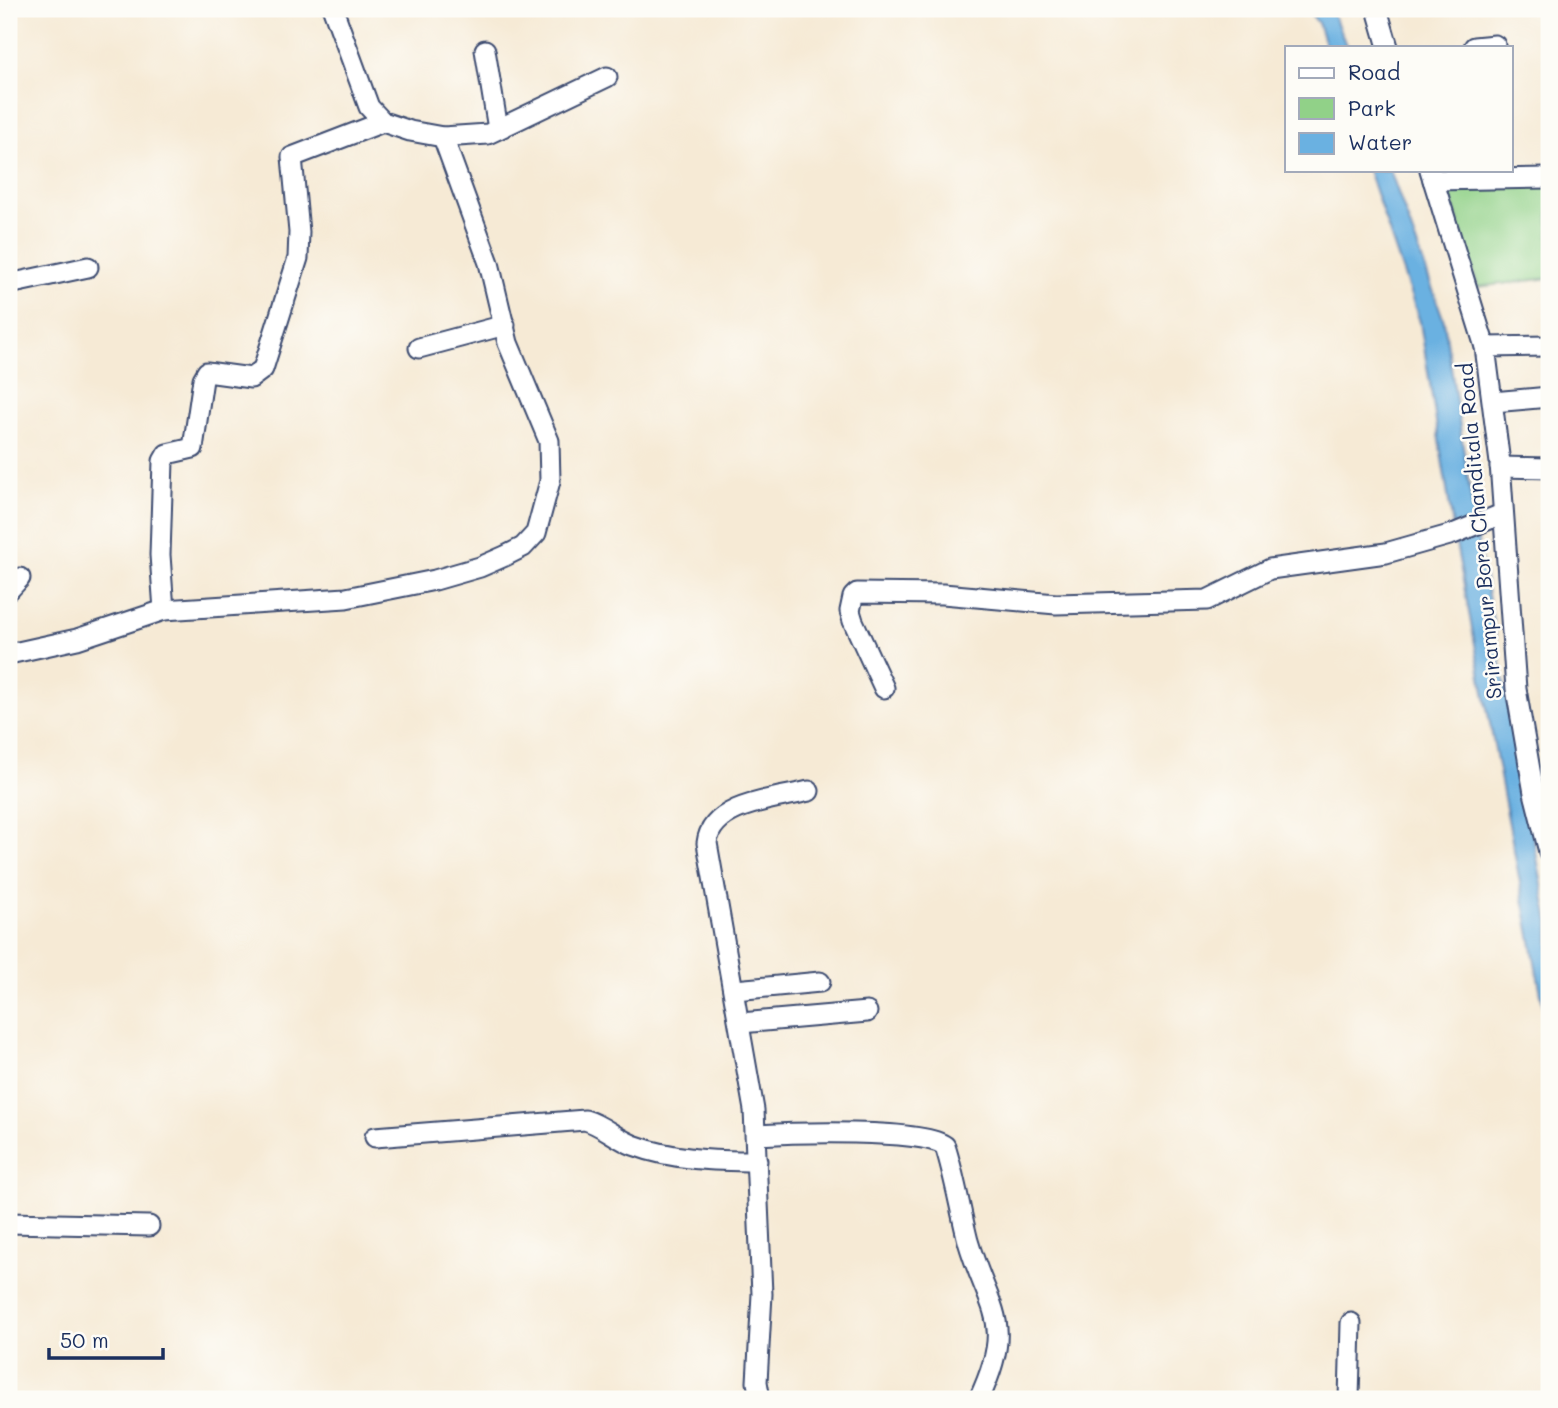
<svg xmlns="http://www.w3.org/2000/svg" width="1558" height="1408" viewBox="0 0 1558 1408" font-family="Mali,sans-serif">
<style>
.green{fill:#91d188;stroke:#568073;stroke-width:2}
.water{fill:#6ab1e1;stroke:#4270a0;stroke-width:2}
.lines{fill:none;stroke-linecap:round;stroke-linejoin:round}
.minor-casing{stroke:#3c4b70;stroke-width:23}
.minor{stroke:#fff;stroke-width:19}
.labels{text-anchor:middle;stroke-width:5;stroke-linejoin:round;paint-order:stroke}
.street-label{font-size:21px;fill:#1b2f5e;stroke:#fdfcf7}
</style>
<rect width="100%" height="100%" fill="#fdfcf7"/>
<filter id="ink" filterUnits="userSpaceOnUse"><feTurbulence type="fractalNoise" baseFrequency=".0143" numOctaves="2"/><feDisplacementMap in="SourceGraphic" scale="14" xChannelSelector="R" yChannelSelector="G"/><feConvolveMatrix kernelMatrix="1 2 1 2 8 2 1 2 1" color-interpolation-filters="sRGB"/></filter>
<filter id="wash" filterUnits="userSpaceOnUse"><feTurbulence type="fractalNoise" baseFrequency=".00686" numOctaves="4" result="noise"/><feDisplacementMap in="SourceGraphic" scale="28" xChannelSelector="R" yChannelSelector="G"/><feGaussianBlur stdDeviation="1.57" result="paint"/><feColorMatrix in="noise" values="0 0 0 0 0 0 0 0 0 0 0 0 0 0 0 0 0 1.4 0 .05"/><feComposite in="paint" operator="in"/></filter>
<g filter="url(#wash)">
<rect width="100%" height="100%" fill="#f6ead5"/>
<polygon class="green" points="1549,184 1549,278 1478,287 1449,191 1495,185"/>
<g class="water">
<polygon points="1307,9 1331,9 1347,47 1326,47 1318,23"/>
<polygon points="1368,170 1390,170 1444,321 1475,525 1549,922 1549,1036 1454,533 1420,322"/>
</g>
</g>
<g filter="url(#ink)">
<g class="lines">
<g class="minor-casing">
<g id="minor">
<polyline points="333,9 369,107 383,122 410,131 443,137 488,134 607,77"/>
<polyline points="1377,9 1388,47"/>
<polyline points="1474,47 1495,45"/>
<polyline points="485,50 498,129"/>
<polyline points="1430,170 1485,347 1500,463 1516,689 1534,793 1549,852"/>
<polyline points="1433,180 1549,178"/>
<polyline points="9,284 88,267"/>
<polyline points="1485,347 1549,346"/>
<polyline points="419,348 505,325"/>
<polyline points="1493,402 1549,397"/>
<polyline points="1500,467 1549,468"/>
<polyline points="9,590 20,578"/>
<polyline points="164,610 160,555 163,461 167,454 193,448 203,379 207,372 251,378 263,369 298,258 299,232 292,157 383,122"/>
<polyline points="9,654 77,639 164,610 346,598 435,580 480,567 505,556 523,547 536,533 550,481 549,441 508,343 489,263 443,137"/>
<polyline points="884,688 853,621 850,611 853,597 857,593 943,594 1056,604 1207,600 1270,569 1386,553 1453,534 1502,514"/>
<polyline points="735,990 820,982"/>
<polyline points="741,1023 867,1012"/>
<path d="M756 1135C788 1133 923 1128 945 1146 955 1177 960 1210 968 1241 989 1313 1016 1320 979 1399"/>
<path d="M375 1137 585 1120C603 1125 615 1138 633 1145 673 1160 716 1161 757 1161"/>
<polyline points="9,1223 149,1226"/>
<path d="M760 1399 757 1382 762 1294 754 1110 707 843C711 803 777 799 809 791"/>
<polyline points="1349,1399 1351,1323"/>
</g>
</g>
<use href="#minor" class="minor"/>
</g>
</g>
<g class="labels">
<g class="street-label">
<text transform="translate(1480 531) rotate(-95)" y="7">Srirampur Bora Chanditala Road</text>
</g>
</g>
<rect width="1558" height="1408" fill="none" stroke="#fdfcf7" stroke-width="35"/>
<rect x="1285" y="46" width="228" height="126" fill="#fdfcf7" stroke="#a3aaba" stroke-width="2"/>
<rect x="1299" y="68" width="35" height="10" fill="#ffffff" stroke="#a3aaba" stroke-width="2"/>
<text x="1348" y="80" font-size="21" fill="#1b2f5e">Road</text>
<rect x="1299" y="98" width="35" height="21" fill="#91d188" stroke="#a3aaba" stroke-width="2"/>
<text x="1348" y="116" font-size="21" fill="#1b2f5e">Park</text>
<rect x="1299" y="133" width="35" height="21" fill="#6ab1e1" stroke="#a3aaba" stroke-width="2"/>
<text x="1348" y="150" font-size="21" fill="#1b2f5e">Water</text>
<path d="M49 1348v10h114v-10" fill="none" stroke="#1b2f5e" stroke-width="3.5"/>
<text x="60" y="1348" font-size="21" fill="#1b2f5e" stroke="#fdfcf7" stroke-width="5" paint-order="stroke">50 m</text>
</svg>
